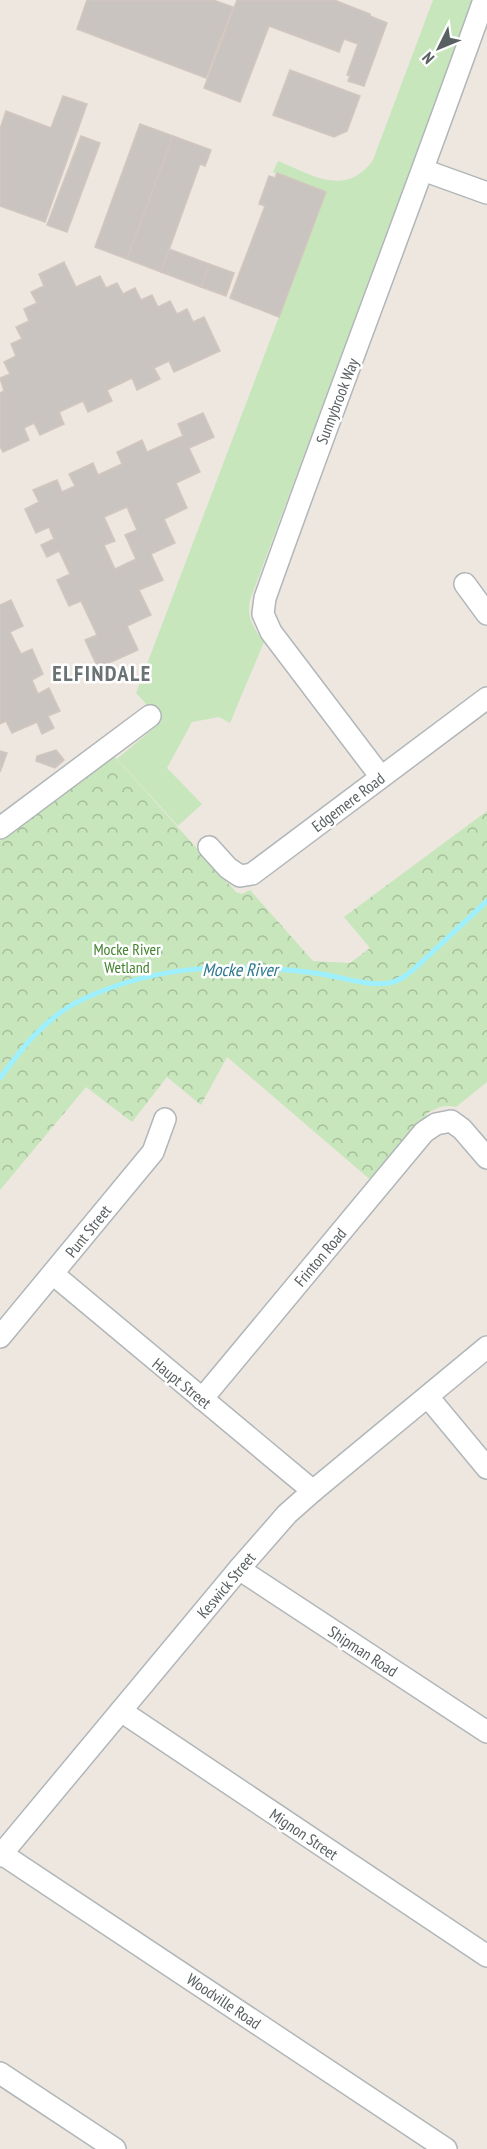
<svg xmlns="http://www.w3.org/2000/svg" width="487" height="2149" viewBox="0 0 487 2149" font-family="'PT Sans Narrow',sans-serif">
<style>
.grass{fill:#c7e6bb}
.forest{fill:url(#forest-crowns)}
.lines{fill:none;stroke-linecap:round;stroke-linejoin:round}
.stream{stroke:#9ff0ff;stroke-width:5}
.building{fill:#cac4c0;stroke:#d2c6bf;stroke-width:1.5;fill-rule:evenodd}
.minor-casing{stroke:#b1b6b9;stroke-width:24}
.minor{stroke:#fff;stroke-width:21}
.labels{text-anchor:middle;stroke-width:5;stroke-linejoin:round;paint-order:stroke}
.street-label{font-size:16px;fill:#596062;stroke:#fff}
.park-label{font-size:16px;fill:#43832f;stroke:#fff}
.water-label{font-size:18px;font-style:italic;fill:#2f7a91;stroke:#fff}
.district-label{font-size:22px;font-weight:bold;letter-spacing:1.5px;fill:#6a7274;stroke:#fff}
</style>
<defs>
<pattern id="forest-crowns" width="20" height="18" patternUnits="userSpaceOnUse" patternTransform="scale(1.5)"><rect width="20" height="18" fill="#c7e6bb"/><path d="M2 6a3 3 0 1 1 6 0M12 15a3 3 0 1 1 6 0" fill="none" stroke="#a5be9b"/></pattern>
</defs>
<rect width="100%" height="100%" fill="#ede7e0"/>
<path class="grass" d="M433 0H473L250 600C246 617 254 629 264 642L230 723 219 717 192 722 167 768 202 804 178 826 117 759 162 721 136 693 326 193 273 172 278 161C312 175 346 198 373 160Z"/>
<path class="forest" d="M113 755 236 892 242 894 250 890 313 961 350 963 370 948 344 917 487 811V1082L456 1107C444 1104 436 1108 426 1114L427 1117 373 1182 227 1057 201 1105 167 1077 132 1122 86 1087 0 1190V841Z"/>
<g class="lines">
<path class="stream" d="M0 1078C15 1058 31 1036 51 1020 65 1007 84 998 102 991 171 964 236 964 308 972 333 974 366 987 389 983 399 982 406 975 413 970L487 901"/>
</g>
<g class="building">
<polygon points="87,0 213,0 233,7 206,78 77,29"/>
<polygon points="237,0 334,0 370,14 370,16 387,23 364,86 348,81 350,76 347,75 358,44 344,39 339,52 269,26 240,102 204,88"/>
<polygon points="290,70 360,96 347,131 334,137 273,115"/>
<polygon points="63,96 87,104 45,222 0,206 0,129 6,111 51,128"/>
<polygon points="140,124 173,136 127,259 95,247"/>
<polygon points="81,136 100,143 67,232 47,225"/>
<polygon points="173,136 211,150 205,166 200,164 161,272 127,259"/>
<polygon points="277,173 326,192 279,317 230,298 265,206 259,204 269,176 275,178"/>
<polygon points="169,249 209,264 201,287 161,272"/>
<polygon points="64,262 76,287 100,276 106,288 117,283 123,294 135,288 141,300 152,295 158,307 170,301 177,314 187,309 193,322 204,317 220,351 174,372 169,361 154,368 160,379 137,390 132,378 107,390 112,401 88,412 83,401 59,412 64,424 40,435 34,423 24,428 29,440 3,452 0,446 0,393 4,391 0,378 10,374 4,362 16,356 11,344 22,339 16,327 29,321 24,309 37,303 31,292 44,286 39,274"/>
<polygon points="209,264 234,273 226,296 201,287"/>
<path d="M203 413 214 437 189 448 200 472 176 483 187 508 164 519 175 543 151 554 163 580 139 590 151 615 127 626 138 650 98 668 85 640 97 635 81 601 69 606 57 580 70 574 59 551 47 557 41 545 54 539 49 527 36 533 25 509 39 502 33 490 57 480 62 492 75 486 69 474 93 463 98 475 122 464 117 452 142 440 147 452 183 436 178 424ZM127 507 137 530 125 535 136 559 115 569 104 545 115 541 104 517Z"/>
<polygon points="11,600 23,626 10,632 21,654 32,649 43,674 32,680 38,694 49,688 60,711 48,716 54,728 42,734 37,722 12,733 6,721 0,724 0,605"/>
<polygon points="56,750 64,760 55,768 36,761 37,756"/>
<polygon points="0,751 7,753 0,772"/>
</g>
<g class="lines">
<g class="minor-casing">
<g id="minor">
<polyline points="423,170 487,193"/>
<polyline points="465,584 487,614"/>
<path d="M381 777 271 632 263 614 265 598C336 398 413 200 484 0"/>
<polyline points="0,828 150,716"/>
<polyline points="209,847 228,868 240,876 252,874 487,698"/>
<polyline points="53,1274 313,1491"/>
<polyline points="0,1337 153,1152 165,1119"/>
<polyline points="428,1397 487,1468"/>
<polyline points="202,1399 424,1132 436,1124 451,1121 462,1129 487,1158"/>
<polyline points="239,1569 487,1732"/>
<polyline points="121,1711 487,1956"/>
<polyline points="2,1854 446,2149"/>
<polyline points="0,1856 239,1569 287,1514 313,1491 487,1347"/>
<polyline points="0,2073 115,2149"/>
</g>
</g>
<use href="#minor" class="minor"/>
</g>
<g class="labels">
<g class="street-label">
<text transform="translate(337 401) rotate(-69)" y="6">Sunnybrook Way</text>
<text transform="translate(348 802) rotate(-37)" y="6">Edgemere Road</text>
<text transform="translate(88 1231) rotate(-51)" y="6">Punt Street</text>
<text transform="translate(320 1257) rotate(-50)" y="6">Frinton Road</text>
<text transform="translate(182 1383) rotate(39)" y="6">Haupt Street</text>
<text transform="translate(226 1585) rotate(-50)" y="6">Keswick Street</text>
<text transform="translate(363 1651) rotate(33)" y="6">Shipman Road</text>
<text transform="translate(304 1834) rotate(34)" y="6">Mignon Street</text>
<text transform="translate(224 2001) rotate(34)" y="6">Woodville Road</text>
</g>
<g class="park-label">
<text x="127" y="955">Mocke River<tspan x="127" dy="18">Wetland</tspan></text>
</g>
<g class="water-label">
<text x="240" y="976">Mocke River</text>
</g>
<g class="district-label">
<text x="102" y="681">ELFINDALE</text>
</g>
</g>
<g transform="translate(439 48) rotate(227)" stroke="#ffffff" stroke-width="4.5" paint-order="stroke">
<path d="M0-4.5L10 22L0 15L-10 22Z" fill="#596062"/>
<text y="-9" font-size="16" font-weight="bold" text-anchor="middle" fill="#596062">N</text>
</g>
</svg>
